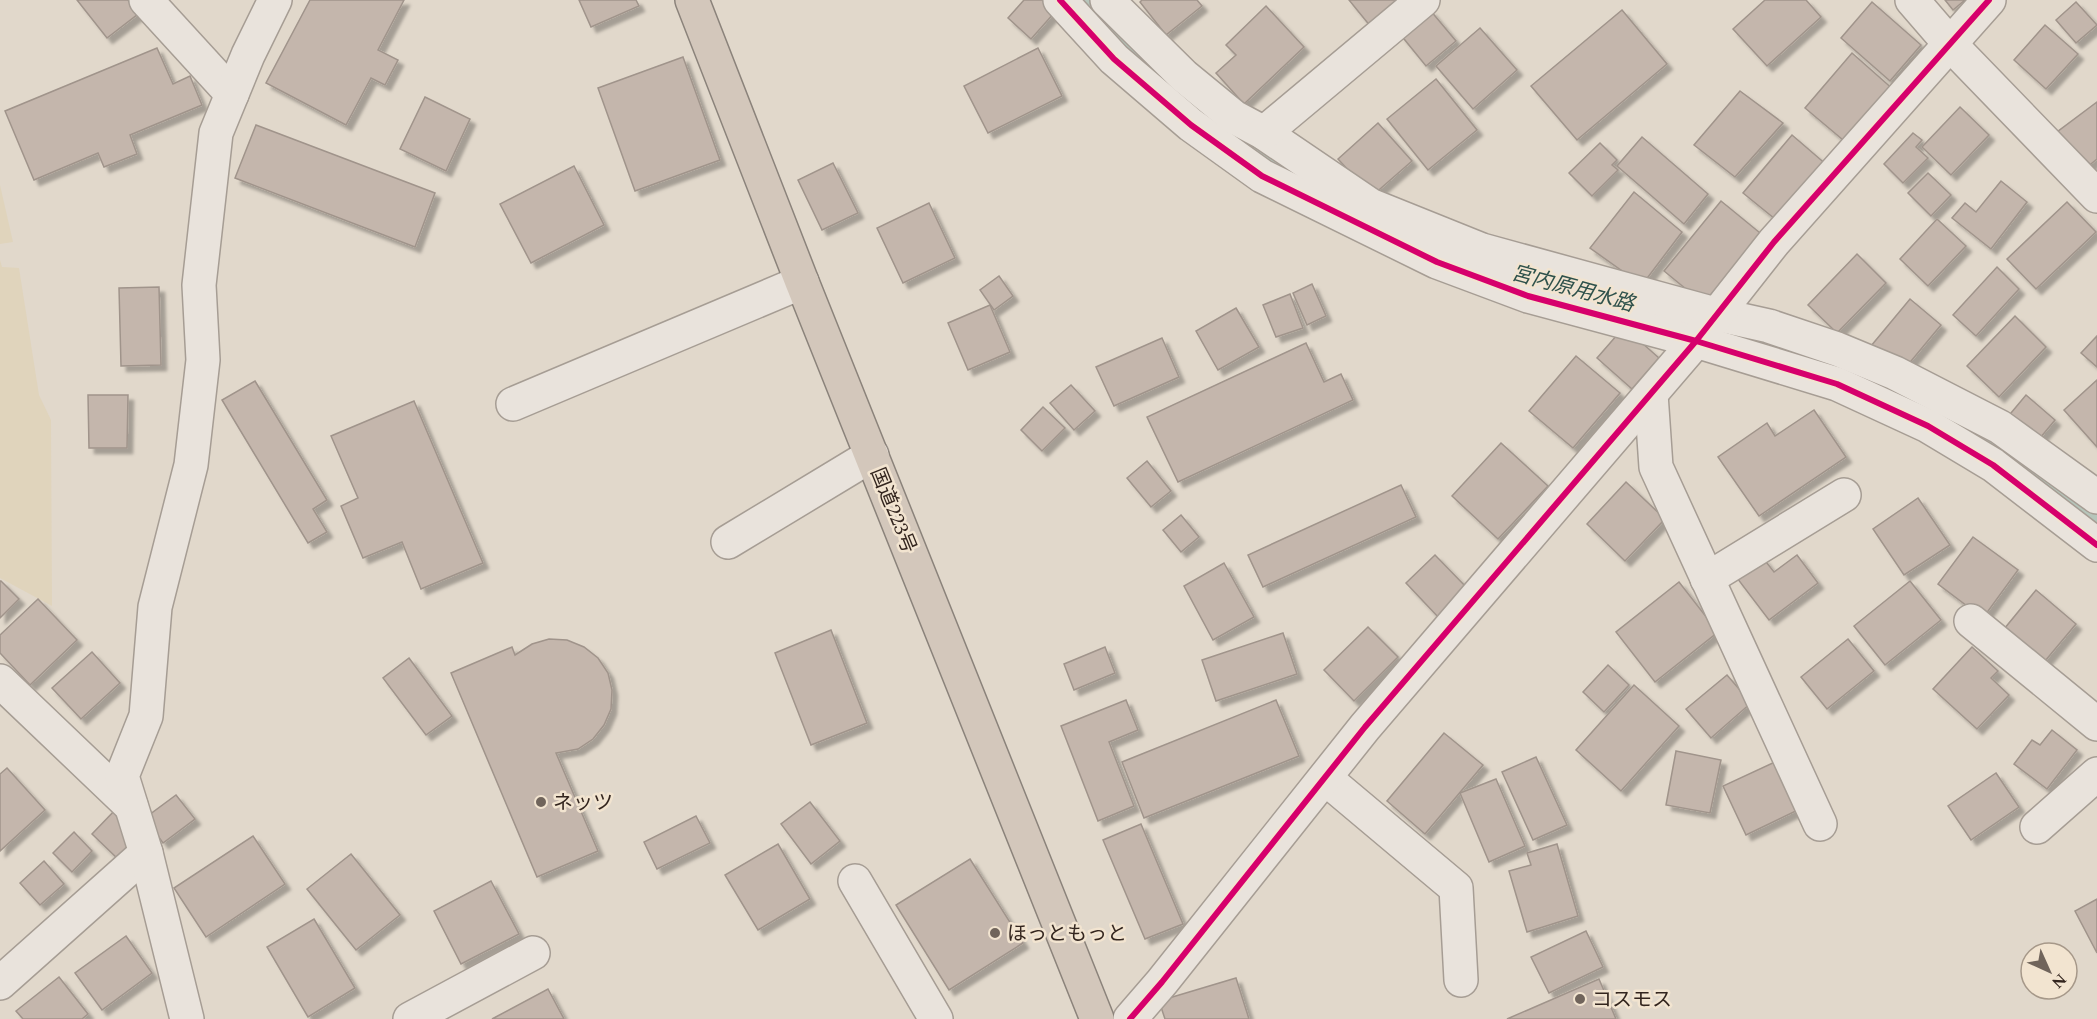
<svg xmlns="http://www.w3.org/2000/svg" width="2097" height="1019" viewBox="0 0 2097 1019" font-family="Spectral,'Noto Sans JP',serif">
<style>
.farmland{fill:#e0d4bc}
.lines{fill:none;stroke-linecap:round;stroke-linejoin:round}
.canal{stroke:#b6c5ba;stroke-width:38}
.building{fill:#c4b6ac;stroke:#a0948b;stroke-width:1.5;filter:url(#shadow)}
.street-casing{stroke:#a69d94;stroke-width:36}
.highway-casing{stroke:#8b837b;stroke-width:36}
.street{stroke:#e9e3dc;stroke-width:33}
.highway{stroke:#d3c7bb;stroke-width:33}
.cycleway-casing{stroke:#f2e4d0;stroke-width:10}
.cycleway{stroke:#d6006c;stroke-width:6}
.poi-dot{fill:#70645b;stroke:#f2e4d0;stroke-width:2}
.labels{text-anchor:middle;stroke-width:5;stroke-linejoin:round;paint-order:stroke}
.street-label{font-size:20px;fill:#33251e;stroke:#f2e4d0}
.poi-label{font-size:20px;fill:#33251e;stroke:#f2e4d0;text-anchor:start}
.water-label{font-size:21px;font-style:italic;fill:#2e514b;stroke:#f2e4d0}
</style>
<defs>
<filter id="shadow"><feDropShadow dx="5.5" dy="5.5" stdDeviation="1.5" flood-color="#0004"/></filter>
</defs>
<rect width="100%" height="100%" fill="#e1d8cb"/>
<g class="farmland">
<polygon points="0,185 13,242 0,244"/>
<polygon points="0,260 2,267 19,268 39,395 51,420 52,606 0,578"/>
</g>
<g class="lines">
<g class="canal">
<polyline points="1082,0 1166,89"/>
<polyline points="1209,121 1226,133 1338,197"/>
<polyline points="1736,331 1838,371"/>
<polyline points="1913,401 1937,411 2051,484 2097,521"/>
</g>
</g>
<g class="building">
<polygon points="77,0 128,0 138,14 107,38"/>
<polygon points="310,0 404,0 378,50 398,60 385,85 371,78 346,125 266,83"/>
<polygon points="579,0 636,0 639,6 591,27"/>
<polygon points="1024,0 1043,0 1055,12 1031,39 1008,18"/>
<polygon points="1142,0 1197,0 1202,6 1166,35 1140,2"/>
<polygon points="1349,0 1405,0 1371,27"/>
<polygon points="1765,0 1806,0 1821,17 1767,66 1733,29"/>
<polygon points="1945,0 1965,0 1953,10"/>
<polygon points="1872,2 1921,45 1890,81 1841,38"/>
<polygon points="2076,2 2097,25 2076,43 2056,20"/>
<polygon points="1266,6 1304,47 1244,104 1216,73 1236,55 1226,45"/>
<polygon points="1430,10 1456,41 1426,66 1400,34"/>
<polygon points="1622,10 1667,64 1577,140 1531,86"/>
<polygon points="2045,25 2078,54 2046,89 2014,60"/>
<polygon points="1480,28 1517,70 1473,109 1436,66"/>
<polygon points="157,48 173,84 190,76 202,105 130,135 137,154 104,167 98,153 34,180 5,111"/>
<polygon points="1038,48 1062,96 988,133 964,86"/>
<polygon points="1852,53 1895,91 1849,145 1805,108"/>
<polygon points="683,57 720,160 635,191 598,88"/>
<polygon points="1436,79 1477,130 1428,170 1387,119"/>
<polygon points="1740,91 1783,123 1735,177 1694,145"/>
<polygon points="425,97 470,119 446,171 400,149"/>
<polygon points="2097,102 2097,159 2081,172 2053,135"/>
<polygon points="1960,107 1989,135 1951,175 1922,147"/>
<polygon points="1378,123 1412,161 1372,196 1338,159"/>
<polygon points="256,125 435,193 415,247 235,178"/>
<polygon points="1913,133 1922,140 1916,147 1928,158 1903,183 1884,164"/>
<polygon points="1792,135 1828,166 1780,223 1743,193"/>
<polygon points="1642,137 1708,194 1684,224 1617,166"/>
<polygon points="1600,143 1617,160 1612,165 1618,170 1592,196 1569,173"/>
<polygon points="833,163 858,213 822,230 798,180"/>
<polygon points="574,166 604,225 531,263 500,204"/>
<polygon points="1928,173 1951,195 1931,216 1908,193"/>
<polygon points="2001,181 2027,202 1991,249 1952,218 1965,203 1976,212"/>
<polygon points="1634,192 1682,232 1642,285 1590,248"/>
<polygon points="1721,201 1765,237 1708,307 1664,271"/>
<polygon points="2067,202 2096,232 2036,289 2007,259"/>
<polygon points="929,203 955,258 903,283 877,228"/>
<polygon points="1937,219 1966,246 1928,286 1900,259"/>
<polygon points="1857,254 1886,283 1837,333 1808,305"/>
<polygon points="1997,267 2019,289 1976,336 1953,315"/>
<polygon points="999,276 1013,296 994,310 980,290"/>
<polygon points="1312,284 1326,316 1307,325 1293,293"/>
<polygon points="159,287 161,365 121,366 119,288"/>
<polygon points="1290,294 1303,328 1276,337 1263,305"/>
<polygon points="1910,299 1941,325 1902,372 1871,346"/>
<polygon points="990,305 1010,352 968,370 948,323"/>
<polygon points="1236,308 1259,347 1218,370 1196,331"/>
<polygon points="2015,316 2046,347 1999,397 1967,366"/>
<polygon points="1624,327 1659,358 1632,389 1597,358"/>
<polygon points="2097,336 2097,367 2081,353"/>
<polygon points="1162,338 1179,377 1114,406 1096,367"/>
<polygon points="1306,343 1324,382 1341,374 1353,400 1178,482 1147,417"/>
<polygon points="1576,356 1620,393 1573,448 1529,411"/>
<polygon points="2097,380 2097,447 2064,410"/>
<polygon points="255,381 327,500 313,509 327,532 308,543 222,400"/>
<polygon points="1071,385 1095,411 1074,430 1050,403"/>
<polygon points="88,395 128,395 127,448 89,448"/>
<polygon points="2026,395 2055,420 2035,444 2006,419"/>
<polygon points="414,401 483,563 421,589 402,542 363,558 341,506 358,498 331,436"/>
<polygon points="1043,407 1065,428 1042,451 1021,430"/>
<polygon points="1814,410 1846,457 1759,516 1718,457 1767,423 1775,436"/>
<polygon points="1501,443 1548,486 1498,539 1452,496"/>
<polygon points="1147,461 1171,491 1151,507 1127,478"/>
<polygon points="1626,482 1665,519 1625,561 1587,524"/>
<polygon points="1401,485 1416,517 1263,587 1248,555"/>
<polygon points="1918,498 1950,545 1904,575 1873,529"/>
<polygon points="1181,515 1199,537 1181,552 1163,530"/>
<polygon points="1973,537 2018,570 1983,618 1938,584"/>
<polygon points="1435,555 1468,589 1439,618 1406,583"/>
<polygon points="1797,555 1818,583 1769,620 1737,578 1763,558 1774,572"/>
<polygon points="1224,563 1254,617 1213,640 1184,586"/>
<polygon points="1,581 19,599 0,618 0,581"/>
<polygon points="1910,581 1941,620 1885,665 1854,626"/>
<polygon points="1679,582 1718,632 1655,682 1616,632"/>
<polygon points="2036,590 2076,624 2040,667 2000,634"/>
<polygon points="38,599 77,640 30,685 0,653 0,635"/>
<polygon points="1368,627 1398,657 1354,701 1324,670"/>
<polygon points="831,630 867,723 811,745 775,653"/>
<polygon points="1283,633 1297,674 1216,701 1202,660"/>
<polygon points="549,639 567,640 584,647 598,658 608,673 612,690 611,709 604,725 593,739 578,749 556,753 598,851 537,877 451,673 512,647 515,655 532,644"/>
<polygon points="1848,639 1874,671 1827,709 1801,677"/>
<polygon points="1105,647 1115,673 1074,690 1064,664"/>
<polygon points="1972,647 1998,671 1991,678 2009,695 1977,729 1933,689"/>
<polygon points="92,652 120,683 81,719 52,688"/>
<polygon points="409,658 452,716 426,735 383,678"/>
<polygon points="1608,665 1629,685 1604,712 1583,692"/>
<polygon points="1727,675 1751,703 1711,738 1686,709"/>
<polygon points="1634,685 1679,726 1621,791 1576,750"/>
<polygon points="1126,700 1138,730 1109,742 1134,806 1098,821 1061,726"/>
<polygon points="1276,700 1299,756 1144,818 1122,762"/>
<polygon points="2052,730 2077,750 2047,789 2014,764 2032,740 2040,745"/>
<polygon points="1444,733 1483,765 1425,834 1387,801"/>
<polygon points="1676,751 1721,760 1710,813 1666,805"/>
<polygon points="1536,757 1567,825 1533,840 1502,772"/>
<polygon points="1777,761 1800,809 1746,835 1723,786"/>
<polygon points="7,768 45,810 0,851 0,774"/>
<polygon points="1996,773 2019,807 1971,840 1948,806"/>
<polygon points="1496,779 1525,846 1489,862 1460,793"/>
<polygon points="176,795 195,819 163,843 145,818"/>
<polygon points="810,802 840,841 811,864 781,824"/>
<polygon points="117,808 137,841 119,860 92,834"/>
<polygon points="696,816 710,843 657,869 644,842"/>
<polygon points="1141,824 1183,924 1145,939 1103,840"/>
<polygon points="74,832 92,851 72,872 53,853"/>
<polygon points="253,836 285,884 206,937 174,888"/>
<polygon points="778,844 810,899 758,930 725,875"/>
<polygon points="1557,844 1578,916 1527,932 1509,871 1531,865 1527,853"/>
<polygon points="351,854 400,915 356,950 307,889"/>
<polygon points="970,859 1023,943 949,990 896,905"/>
<polygon points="44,861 64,884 40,905 20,883"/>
<polygon points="491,881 519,934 461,964 434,911"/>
<polygon points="2097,899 2097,953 2075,911"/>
<polygon points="314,919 355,988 308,1017 267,947"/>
<polygon points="1586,931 1603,967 1549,993 1531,957"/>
<polygon points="126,936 152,973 102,1010 75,973"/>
<polygon points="59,977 88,1014 82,1019 23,1019 16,1011"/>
<polygon points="1236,978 1249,1019 1165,1019 1159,1001"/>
<polygon points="1599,979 1616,1019 1507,1019"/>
<polygon points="548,989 564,1019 492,1019"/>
</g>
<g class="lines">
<g class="street-casing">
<g id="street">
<polyline points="146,0 232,94"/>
<polyline points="1060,0 1114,59 1191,125 1262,176 1437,262 1528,296 1696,341 1837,384 1928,426 1993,465 2097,545"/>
<polyline points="1107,0 1184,76 1234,117 1264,133 1370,205 1482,250 1715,314 1769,326 1837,349 1895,373 2000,427 2097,497"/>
<polyline points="1912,0 1950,44 2097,196"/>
<polyline points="1264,133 1423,0"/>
<polyline points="1651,394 1656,467 1820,824"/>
<polyline points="513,404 802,282"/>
<polyline points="728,542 872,455"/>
<polyline points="1707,579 1844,495"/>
<polyline points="1971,621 2097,724"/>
<polyline points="0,681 131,806"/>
<polyline points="1325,778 1456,888 1461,980"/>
<polyline points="2037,827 2097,774"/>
<polyline points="855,881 936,1019"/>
<polyline points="0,983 146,853"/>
<polyline points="187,1019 146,853 122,776 146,716 155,607 191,465 203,360 199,285 216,133 248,55 275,0"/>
<polyline points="410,1019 533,953"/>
<polyline points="1130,1019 1162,982 1365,727 1696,341 1774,242 1989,0"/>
</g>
</g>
<g class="highway-casing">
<polyline id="highway" points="692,0 802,282 1097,1019"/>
</g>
<use href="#street" class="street"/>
<use href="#highway" class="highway"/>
<g class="cycleway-casing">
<g id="cycleway">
<polyline points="1060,0 1114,59 1191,125 1262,176 1437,262 1528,296 1696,341 1837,384 1928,426 1993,465 2097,545"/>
<polyline points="1130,1019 1162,982 1365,727 1696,341 1774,242 1989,0"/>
</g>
</g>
<use href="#cycleway" class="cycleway"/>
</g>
<g class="poi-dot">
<circle cx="541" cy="802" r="6"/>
<circle cx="995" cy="933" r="6"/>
<circle cx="1580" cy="999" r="6"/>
</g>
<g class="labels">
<g class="street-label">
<text transform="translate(894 510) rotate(68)" y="7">国道223号</text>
</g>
<g class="poi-label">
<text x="553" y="809">ネッツ</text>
<text x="1007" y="940">ほっともっと</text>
<text x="1592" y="1006">コスモス</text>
</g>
<g class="water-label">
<text transform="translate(1573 288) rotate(15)" y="7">宮内原用水路</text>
</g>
</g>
<g transform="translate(2049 971) rotate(135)"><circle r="28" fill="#f2e4d0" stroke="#a69889" stroke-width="1.5"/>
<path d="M0-4.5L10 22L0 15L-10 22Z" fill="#70645b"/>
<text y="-9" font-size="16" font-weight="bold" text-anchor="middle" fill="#33251e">N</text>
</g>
</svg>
